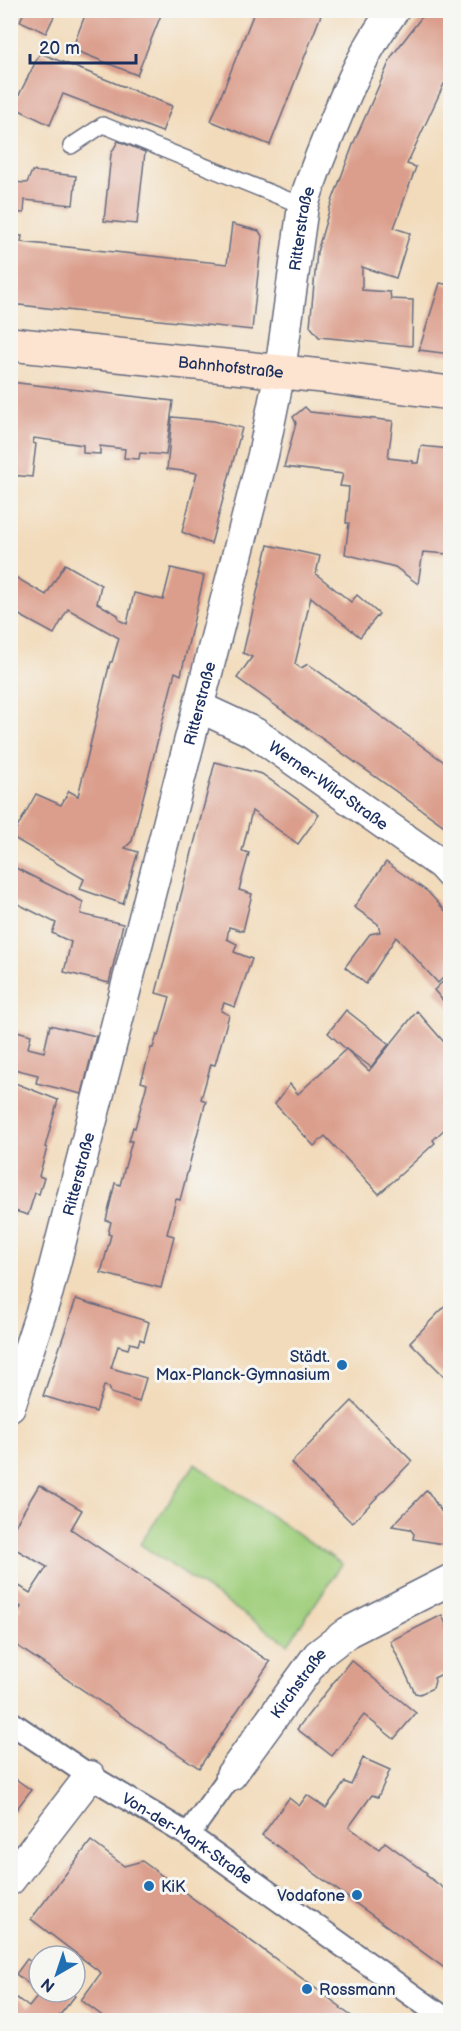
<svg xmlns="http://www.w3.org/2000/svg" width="461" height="2031" viewBox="0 0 461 2031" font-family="'Balsamiq Sans',sans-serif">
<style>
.green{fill:#a0cf7d;stroke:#5e7f6e;stroke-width:1.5}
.building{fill:#db9e8c}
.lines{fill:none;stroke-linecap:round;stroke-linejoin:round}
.service-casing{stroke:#666b7f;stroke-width:18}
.pedestrian-casing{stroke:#666b7f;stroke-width:26}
.minor-casing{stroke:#666b7f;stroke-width:33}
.secondary-casing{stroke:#666b7f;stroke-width:36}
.service{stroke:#fff;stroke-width:15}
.pedestrian{stroke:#fff;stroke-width:22}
.minor{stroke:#fff;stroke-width:30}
.secondary{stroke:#fde4d1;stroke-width:33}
.poi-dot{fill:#1f6fb2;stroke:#f6f6f2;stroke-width:2}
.labels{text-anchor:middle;stroke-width:6;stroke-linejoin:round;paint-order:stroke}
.street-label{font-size:16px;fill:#1b2f5e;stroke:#f6f6f2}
.poi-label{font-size:16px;fill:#1b2f5e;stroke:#f6f6f2;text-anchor:end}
</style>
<rect width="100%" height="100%" fill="#f6f6f2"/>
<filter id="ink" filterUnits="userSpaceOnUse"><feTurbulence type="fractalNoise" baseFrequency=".0167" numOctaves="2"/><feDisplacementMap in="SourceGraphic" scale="12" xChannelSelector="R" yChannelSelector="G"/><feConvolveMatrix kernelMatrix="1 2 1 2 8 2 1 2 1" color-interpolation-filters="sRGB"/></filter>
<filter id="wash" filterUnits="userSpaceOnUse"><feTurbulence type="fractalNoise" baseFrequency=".008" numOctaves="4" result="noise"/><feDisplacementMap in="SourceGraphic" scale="24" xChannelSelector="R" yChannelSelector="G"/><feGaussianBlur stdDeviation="1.35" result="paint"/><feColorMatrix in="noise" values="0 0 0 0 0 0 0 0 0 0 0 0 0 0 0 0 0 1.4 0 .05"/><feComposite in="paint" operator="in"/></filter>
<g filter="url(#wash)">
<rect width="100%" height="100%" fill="#f2dbbb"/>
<polygon class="green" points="195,1464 342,1564 288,1644 140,1544"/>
<g id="blocks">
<g class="building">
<polygon points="25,10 57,10 46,33 20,21"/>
<polygon points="87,10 163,10 137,75 72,49"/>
<polygon points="255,10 323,10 270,145 211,121"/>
<polygon points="427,10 450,10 450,85 449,87 444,84 407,164 416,167 394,228 410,233 396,278 362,267 362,290 390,292 391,299 413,300 412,346 319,337 310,326 317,252 330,207 354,142 392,56"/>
<polygon points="40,53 172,106 162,132 63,94 50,125 13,107"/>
<polygon points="118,141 145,152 137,224 104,221 111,154"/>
<polygon points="32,171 76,176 73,205 25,200 24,213 10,212 10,182 27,183"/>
<polygon points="232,224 259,231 262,236 252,330 10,304 10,235 22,236 21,242 227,264"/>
<polygon points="440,283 450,285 450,354 419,350"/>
<polygon points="10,382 173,401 166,455 140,453 139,459 124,458 125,449 100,446 100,454 83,453 83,445 34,438 33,443 36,444 32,477 10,475"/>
<polygon points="305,407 310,412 393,421 388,458 413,461 413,463 418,463 421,446 450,449 450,568 447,567 448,554 423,552 418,584 395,567 345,554 349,523 346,523 349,487 340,486 343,474 284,467 296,423 293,417"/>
<polygon points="172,417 214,421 242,428 211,544 182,532 197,473 167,469"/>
<polygon points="268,545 320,556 316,574 351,602 357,595 379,614 360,637 311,597 295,664 301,668 308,664 447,764 450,760 450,830 237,678 252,657 243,653"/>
<polygon points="65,564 101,585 97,603 118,615 119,620 127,624 134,593 163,600 171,568 204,576 181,675 175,672 132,841 125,848 138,852 123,904 80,889 84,879 12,837 36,794 61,805 69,791 78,796 110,662 112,662 119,638 68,609 54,634 10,610 10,574 46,595"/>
<polygon points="215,762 262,774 319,815 298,844 252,811 242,851 249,853 239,890 252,894 243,931 229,927 227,939 237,944 234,952 252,959 235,1007 224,1003 221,1011 229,1015 215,1065 211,1064 201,1099 206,1101 180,1200 176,1199 167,1234 174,1236 161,1288 101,1273 111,1235 108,1234 111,1222 106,1220 115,1183 120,1185 132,1141 129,1141 133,1127 135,1128 147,1084 141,1082 151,1048 153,1048 157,1035 159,1036 170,997 156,993"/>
<polygon points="386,862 428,892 450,916 450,971 438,983 396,937 366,984 345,967 370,934 380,932 378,924 354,907"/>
<polygon points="10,865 83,902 81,914 123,924 109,983 64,972 71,942 52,933 56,923 10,900"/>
<polygon points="450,975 450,1009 434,990"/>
<polygon points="346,1010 389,1044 371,1067 346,1049 369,1071 417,1011 450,1049 450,1124 433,1140 435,1143 379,1194 325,1136 314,1146 275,1104 290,1084 298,1094 346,1049 328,1033"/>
<polygon points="50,1025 96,1036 82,1094 36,1083 38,1075 10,1068 10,1029 31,1035 28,1048 44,1052"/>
<polygon points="10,1081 58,1100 45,1147 47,1148 39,1176 44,1178 39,1194 35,1193 28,1215 15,1211 13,1217 10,1216"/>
<polygon points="76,1299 149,1322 144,1341 140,1339 138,1345 130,1343 128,1349 118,1346 111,1368 146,1378 139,1402 111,1393 109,1387 104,1386 96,1412 43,1396"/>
<polygon points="450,1301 450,1382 410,1342"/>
<polygon points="352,1401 412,1461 352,1523 291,1463"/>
<polygon points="39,1485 82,1510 71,1529 270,1662 199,1768 10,1641 10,1622 21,1607 10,1600 10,1580 30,1593 47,1567 10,1546 10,1534"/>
<polygon points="427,1490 445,1517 450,1514 450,1545 413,1539 414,1534 410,1529 392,1526"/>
<polygon points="442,1615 450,1634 450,1677 442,1674 434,1678 435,1681 433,1688 420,1694 415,1693 390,1641"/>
<polygon points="351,1660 416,1713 394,1739 364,1715 332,1756 297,1729"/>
<polygon points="363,1758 390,1770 378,1797 372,1795 349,1827 379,1849 385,1842 427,1873 426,1875 450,1893 450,1972 262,1835 289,1798 299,1806 307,1795 326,1808 345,1782 351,1785"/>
<polygon points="10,1775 31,1790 10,1818"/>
<polygon points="91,1841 124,1866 142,1861 341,2007 340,2008 357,2020 108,2020 81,2000 101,1973 31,1919"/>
<polygon points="27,1959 39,1968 39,1992 16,1974"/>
<polygon points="41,1992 70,1992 75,1996 56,2020 10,2020 10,1993 29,2007"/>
</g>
</g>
</g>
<g filter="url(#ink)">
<use href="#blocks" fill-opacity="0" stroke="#666b7f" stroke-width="1.5"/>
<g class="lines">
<g class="service-casing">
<polyline id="service" points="71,146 103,125 303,206"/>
</g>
<g class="pedestrian-casing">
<g id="pedestrian">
<path id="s1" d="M10 1722 90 1776 188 1835 447 2020"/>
<polyline points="188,1835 231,1775"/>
</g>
</g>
<g class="minor-casing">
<g id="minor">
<path id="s2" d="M199 707 255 733 441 864 450 874"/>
<path id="s3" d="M10 1406 48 1291 263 455 280 371 303 206C311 179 321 154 332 128 349 86 366 46 394 10"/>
<path id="s4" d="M231 1775 318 1655 348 1632 450 1580"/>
<polyline points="10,1880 90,1776"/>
</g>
</g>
<g class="secondary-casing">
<g id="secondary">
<path id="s5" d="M10 344 322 376 450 393"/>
</g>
</g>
<use href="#service" class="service"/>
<use href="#pedestrian" class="pedestrian"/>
<use href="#minor" class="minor"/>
<use href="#secondary" class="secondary"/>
</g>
</g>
<g class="poi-dot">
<circle cx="342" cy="1365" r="6"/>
<circle cx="149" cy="1886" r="6"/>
<circle cx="357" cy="1895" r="6"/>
<circle cx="307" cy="1989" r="6"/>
</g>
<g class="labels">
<g class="street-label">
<text dy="6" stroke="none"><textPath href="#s3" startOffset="1214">Ritterstraße</textPath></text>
<text dy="6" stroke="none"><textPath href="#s5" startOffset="222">Bahnhofstraße</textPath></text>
<text dy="6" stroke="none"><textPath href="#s3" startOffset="728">Ritterstraße</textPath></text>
<text dy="6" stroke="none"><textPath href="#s2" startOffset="152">Werner-Wild-Straße</textPath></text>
<text dy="6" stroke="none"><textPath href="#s3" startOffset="242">Ritterstraße</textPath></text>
<text dy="6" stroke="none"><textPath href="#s4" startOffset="114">Kirchstraße</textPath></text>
<text dy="6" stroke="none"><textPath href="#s1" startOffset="212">Von-der-Mark-Straße</textPath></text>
</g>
<g class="poi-label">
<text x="330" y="1362">Städt.<tspan x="330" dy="18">Max-Planck-Gymnasium</tspan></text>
<text x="161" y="1892" text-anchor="start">KiK</text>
<text x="345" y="1901">Vodafone</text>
<text x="319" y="1995" text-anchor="start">Rossmann</text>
</g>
</g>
<rect width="461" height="2031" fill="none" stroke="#f6f6f2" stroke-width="36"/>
<g transform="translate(57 1974) rotate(219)"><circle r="28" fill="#f6f6f2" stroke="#9ea6b7" stroke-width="1.5"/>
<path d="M0-4.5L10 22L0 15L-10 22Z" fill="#1f6fb2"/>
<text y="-9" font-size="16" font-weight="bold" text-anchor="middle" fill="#1b2f5e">N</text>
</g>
<path d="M30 54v9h106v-9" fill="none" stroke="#1b2f5e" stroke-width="3"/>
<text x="39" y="54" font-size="18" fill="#1b2f5e" stroke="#f6f6f2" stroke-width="4.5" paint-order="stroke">20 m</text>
</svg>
